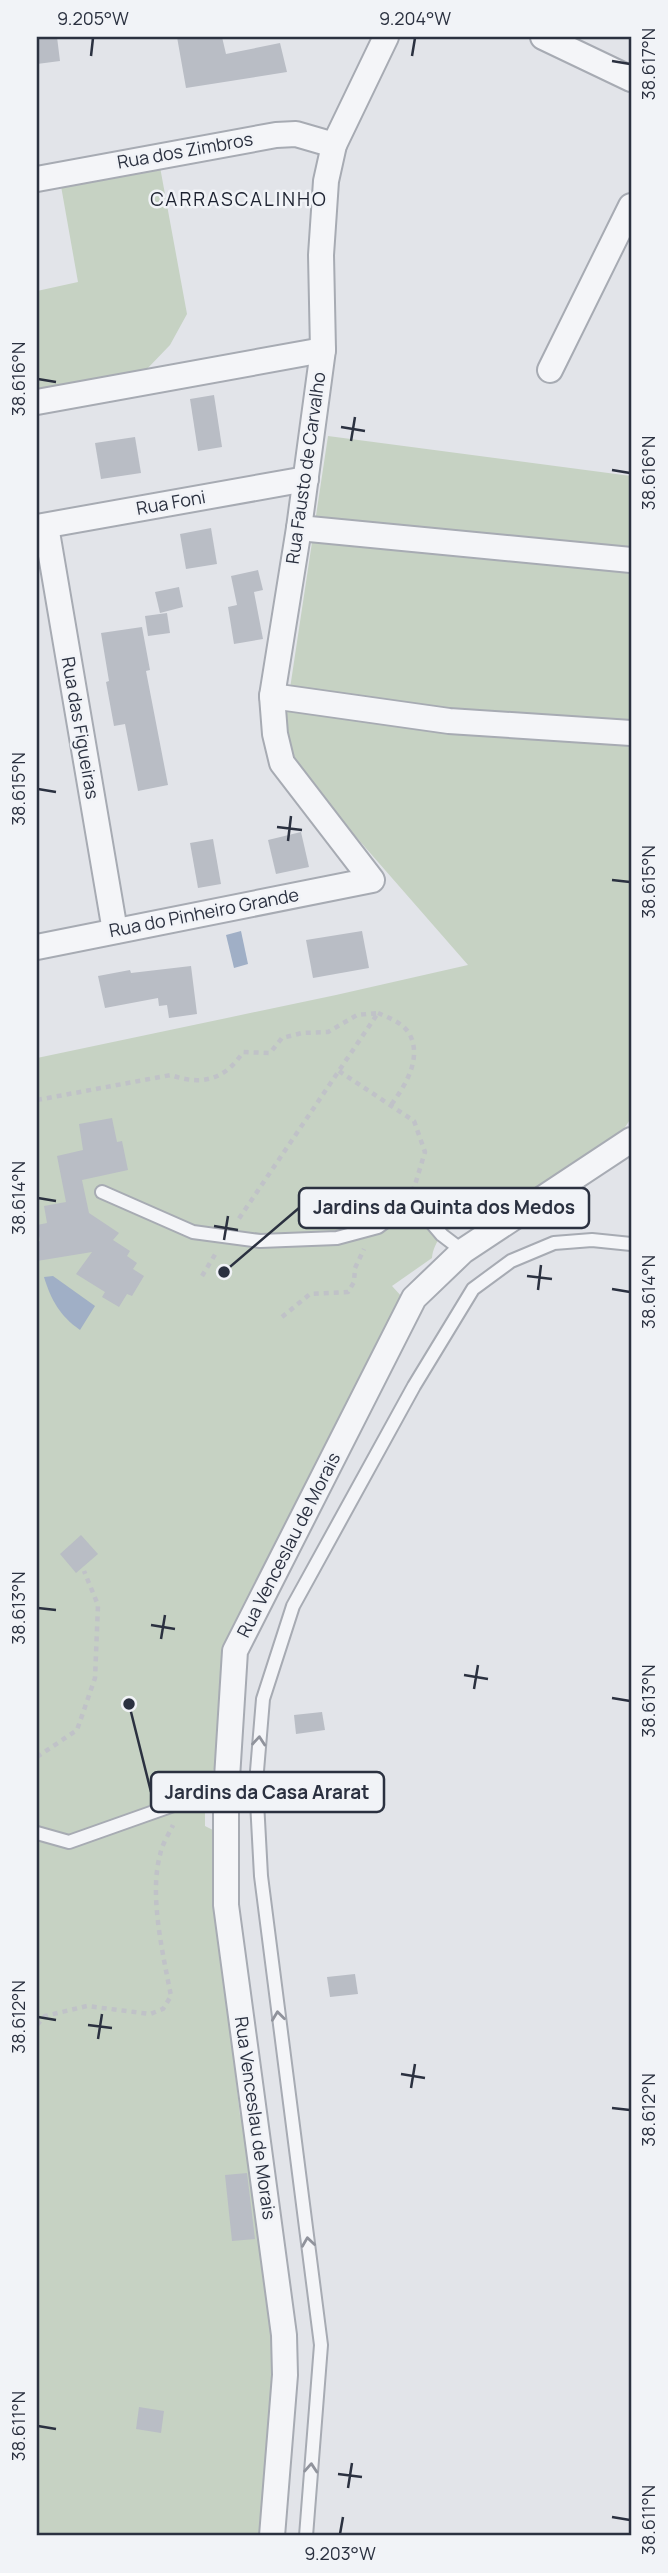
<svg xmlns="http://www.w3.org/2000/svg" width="668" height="2573" viewBox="0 0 668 2573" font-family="Manrope,sans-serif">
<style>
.green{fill:#c6d2c3}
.water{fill:#a0afc6}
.building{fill:#b9bdc5}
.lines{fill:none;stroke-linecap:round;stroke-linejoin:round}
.lane-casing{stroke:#a7abb3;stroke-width:16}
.street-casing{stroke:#a7abb3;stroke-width:28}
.path{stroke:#c0c2c8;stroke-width:4.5;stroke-dasharray:5 5;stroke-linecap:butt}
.lane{stroke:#f4f5f8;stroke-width:12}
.street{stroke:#f4f5f8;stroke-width:24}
.oneway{stroke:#90939c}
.ticks{fill:none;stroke:#2b3140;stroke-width:2.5}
.labels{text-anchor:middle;stroke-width:5;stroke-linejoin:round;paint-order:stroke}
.street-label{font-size:18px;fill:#2b3140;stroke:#f1f3f7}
.neighbourhood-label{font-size:19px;letter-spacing:2px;fill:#1d2230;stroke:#f1f3f7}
.leader{fill:none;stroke:#2b3140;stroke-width:2.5}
.callout-dot{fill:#2b3140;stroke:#f1f3f7;stroke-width:2.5}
.callout{fill:#f1f3f7;stroke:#2b3140;stroke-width:2.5}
.callout-label{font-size:19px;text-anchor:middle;font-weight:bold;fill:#2b3140}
.neatline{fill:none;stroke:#2b3140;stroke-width:2.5}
.ticks-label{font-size:18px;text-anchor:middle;fill:#2b3140}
</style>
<rect width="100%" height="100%" fill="#e2e4e9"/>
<g class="green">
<polygon points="160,167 187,314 170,345 145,371 37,390 37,291 78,282 61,186"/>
<path d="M328 436 631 476V1118L622 1132 472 1230C452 1219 434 1238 432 1258L392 1286 403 1298 226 1645 217 1762 206 1787 199 1790V1801H205V1826L215 1831V1901L240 2115 262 2108 281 2536H37V1058L336 995 468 965 295 767 283 735Z"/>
</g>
<g class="water">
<polygon points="241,931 248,964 234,968 226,935"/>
<path d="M53 1276 95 1306 80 1330C60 1316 51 1300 44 1277Z"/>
</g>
<g class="building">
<polygon points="37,37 57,37 60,61 37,64"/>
<polygon points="177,37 222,37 226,54 280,43 287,72 186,88"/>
<polygon points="214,395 222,447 198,451 190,399"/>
<polygon points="135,437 141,473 101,479 95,443"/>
<polygon points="211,528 217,564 186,569 180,534"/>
<polygon points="258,570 263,590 254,592 263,639 234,644 228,607 237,605 231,576"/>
<polygon points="179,587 183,607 160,613 155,592"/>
<polygon points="167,613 170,633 148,636 145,616"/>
<polygon points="142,627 150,670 146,671 168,785 138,791 125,724 114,726 106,682 109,681 101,633"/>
<polygon points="301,832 309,867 276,874 268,840"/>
<polygon points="213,839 221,884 198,888 190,843"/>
<polygon points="362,931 369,968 313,978 306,940"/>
<polygon points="191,966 197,1014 169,1018 167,1005 159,1006 158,998 105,1008 98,976 130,970 131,973"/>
<polygon points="112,1118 117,1142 122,1141 128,1170 82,1180 89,1213 119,1233 113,1240 130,1251 127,1256 137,1263 133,1269 144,1276 132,1296 127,1294 119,1307 102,1297 105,1292 76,1274 92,1252 37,1261 37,1242 40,1241 37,1225 47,1223 44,1206 66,1202 57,1156 83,1150 79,1124"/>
<polygon points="81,1535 98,1554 76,1573 60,1554"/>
<polygon points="322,1712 325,1730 296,1734 294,1715"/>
<polygon points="355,1974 358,1994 330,1997 327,1977"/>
<polygon points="247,2173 255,2239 232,2241 225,2175"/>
<polygon points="139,2407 164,2411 161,2433 136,2429"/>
</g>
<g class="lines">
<g class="lane-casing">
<g id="lane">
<polyline points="102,1192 193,1232 260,1241 337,1238 378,1227 397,1213 425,1215 442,1235 463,1251"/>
<polyline points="37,1833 69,1842 199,1796 226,1794"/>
<polyline points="306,2536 321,2345 261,1876 256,1783 263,1699 293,1606 414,1386 473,1289 511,1261 554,1243 592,1240 631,1244"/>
</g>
</g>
<g class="street-casing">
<g id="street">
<polyline points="543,37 631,79"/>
<polyline points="37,179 276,135 296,134 334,145"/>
<polyline points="550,370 631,206"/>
<polyline points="37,402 323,350"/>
<polyline points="46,526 115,931"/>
<polyline points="37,527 306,479"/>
<polyline points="299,528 631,560"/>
<polyline points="272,696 449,721 631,733"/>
<polyline points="37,947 372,880 282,763 275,734 272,696 299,528 323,350 321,255 326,181 334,145 386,37"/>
<polyline points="272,2536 285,2375 284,2335 226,1905 226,1794 235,1651 414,1298 463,1251 631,1140"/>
</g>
</g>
<g class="path">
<path d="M378 1013C389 1018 404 1023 410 1035 422 1059 405 1086 391 1105"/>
<polyline points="339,1071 414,1121 425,1152 414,1188 401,1194"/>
<path d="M37 1100 171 1075C201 1086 225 1080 243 1052L270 1053 282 1038 302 1033 328 1032 357 1015 378 1013 238 1220"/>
<polyline points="202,1276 216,1253"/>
<polyline points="282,1317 310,1294 348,1292 354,1282 355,1268 364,1249"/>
<polyline points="37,1757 77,1730 95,1678 98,1605 84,1571"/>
<path d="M37 2025 45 2016 87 2006 150 2014 163 2009 171 1996C163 1954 149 1896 160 1855 162 1844 169 1834 173 1825"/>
</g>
<use href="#lane" class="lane"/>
<use href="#street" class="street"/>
</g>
<defs><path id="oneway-chevron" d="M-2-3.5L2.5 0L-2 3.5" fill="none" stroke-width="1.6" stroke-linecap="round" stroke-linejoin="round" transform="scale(1.75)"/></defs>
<g class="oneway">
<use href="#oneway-chevron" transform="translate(259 1741) rotate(-85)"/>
<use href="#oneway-chevron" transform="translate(278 2016) rotate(-97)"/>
<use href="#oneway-chevron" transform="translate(308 2242) rotate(-98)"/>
<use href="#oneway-chevron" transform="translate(311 2468) rotate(-86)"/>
</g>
<path class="ticks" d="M91 56 93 38M412 56 415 38M612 61 630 64M38 379 56 382M341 427 365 431M351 441 355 417M612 470 630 473M38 789 56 792M277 827 302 830M288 841 291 816M612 880 630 882M38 1198 56 1201M214 1226 238 1230M224 1240 228 1216M527 1276 552 1279M612 1289 630 1292M538 1290 541 1265M38 1608 56 1610M151 1625 175 1629M161 1639 165 1615M464 1675 488 1679M474 1689 478 1665M612 1698 630 1701M38 2017 56 2020M88 2025 112 2028M98 2039 102 2014M401 2074 425 2078M411 2088 415 2064M612 2108 630 2110M38 2426 56 2429M338 2474 362 2477M348 2488 352 2463M612 2517 630 2520M340 2534 343 2517"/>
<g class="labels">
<g class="street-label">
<text transform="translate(185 151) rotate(-10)" y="6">Rua dos Zimbros</text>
<text transform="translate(306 468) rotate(-82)" y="6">Rua Fausto de Carvalho</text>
<text transform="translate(171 503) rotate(-10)" y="6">Rua Foni</text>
<text transform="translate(80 728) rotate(80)" y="6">Rua das Figueiras</text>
<text transform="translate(204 913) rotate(-11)" y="6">Rua do Pinheiro Grande</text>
<text transform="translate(289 1545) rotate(-63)" y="6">Rua Venceslau de Morais</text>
<text transform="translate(255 2118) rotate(82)" y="6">Rua Venceslau de Morais</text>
</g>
<g class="neighbourhood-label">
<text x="239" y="206">CARRASCALINHO</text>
</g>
</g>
<path class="leader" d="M224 1272L299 1208M129 1704L151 1792"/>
<g class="callout-dot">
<circle cx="224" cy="1272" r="7"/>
<circle cx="129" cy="1704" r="7"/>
</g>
<g class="callout">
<rect x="299" y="1188" width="290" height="40" rx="7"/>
<rect x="151" y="1772" width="233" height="40" rx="7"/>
</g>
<g class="callout-label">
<text x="444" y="1214">Jardins da Quinta dos Medos</text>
<text x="267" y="1799">Jardins da Casa Ararat</text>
</g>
<rect width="668" height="2573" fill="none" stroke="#f1f3f7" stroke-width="77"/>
<rect x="38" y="38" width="592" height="2496" class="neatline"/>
<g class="ticks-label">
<text x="93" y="25">9.205°W</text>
<text x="415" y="25">9.204°W</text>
<text transform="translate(649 64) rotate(-90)" y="6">38.617°N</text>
<text transform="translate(19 379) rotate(-90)" y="6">38.616°N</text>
<text transform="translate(649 473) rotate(-90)" y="6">38.616°N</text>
<text transform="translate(19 789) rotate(-90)" y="6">38.615°N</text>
<text transform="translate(649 882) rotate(-90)" y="6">38.615°N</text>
<text transform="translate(19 1198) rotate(-90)" y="6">38.614°N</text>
<text transform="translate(649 1292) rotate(-90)" y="6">38.614°N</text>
<text transform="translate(19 1608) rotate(-90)" y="6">38.613°N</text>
<text transform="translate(649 1701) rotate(-90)" y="6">38.613°N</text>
<text transform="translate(19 2017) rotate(-90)" y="6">38.612°N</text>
<text transform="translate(649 2110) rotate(-90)" y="6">38.612°N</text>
<text transform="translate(19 2426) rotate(-90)" y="6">38.611°N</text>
<text transform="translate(649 2520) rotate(-90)" y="6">38.611°N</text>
<text x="340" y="2560">9.203°W</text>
</g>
</svg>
